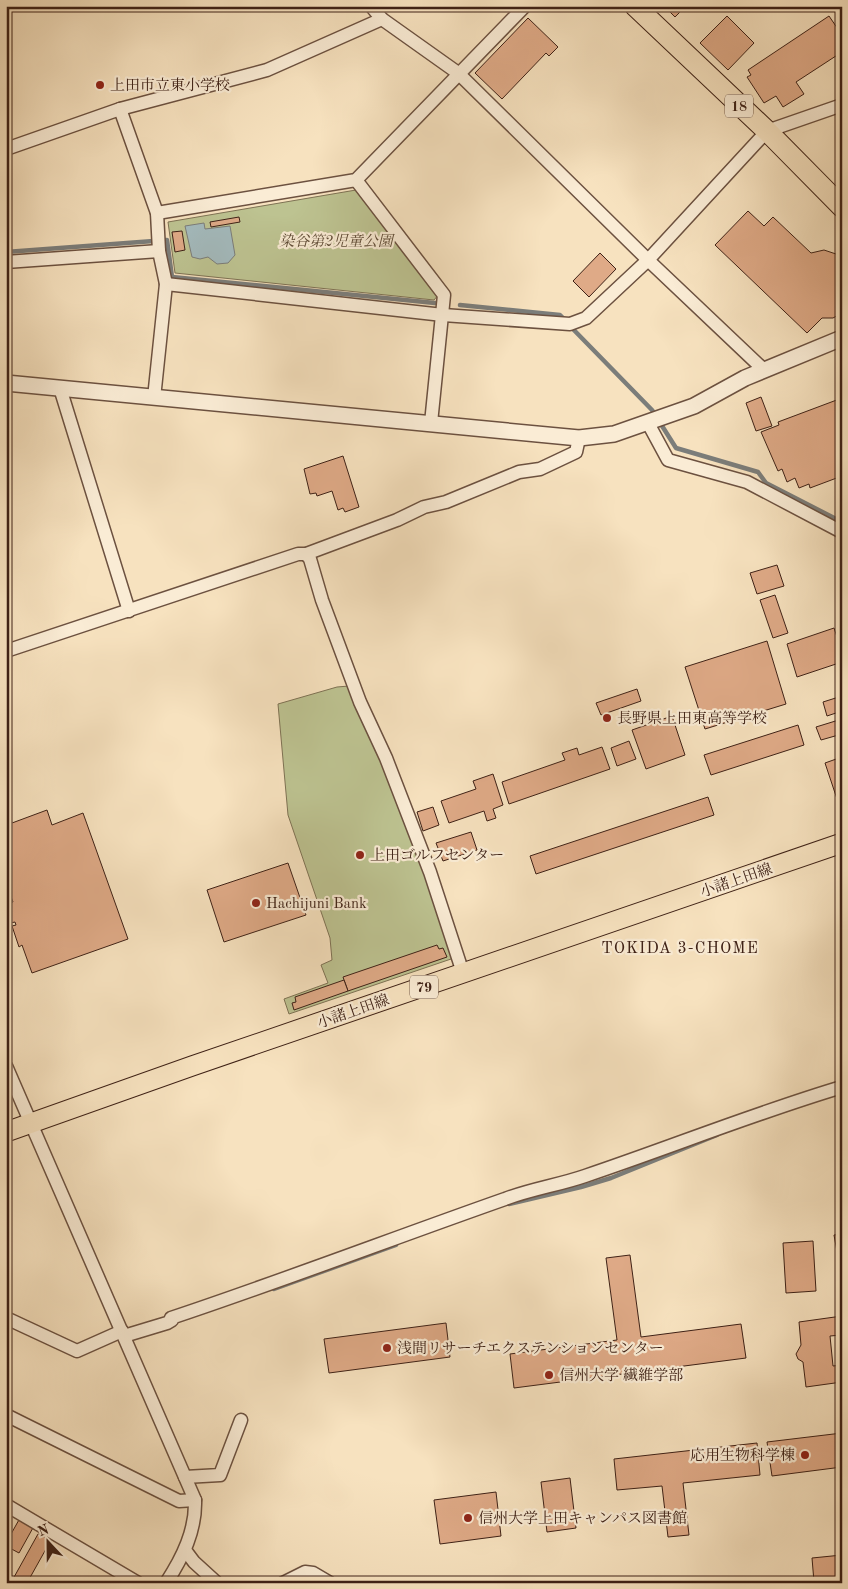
<svg xmlns="http://www.w3.org/2000/svg" width="848" height="1589" viewBox="0 0 848 1589" font-family="'Old Standard TT','Noto Serif JP',serif">
<style>
.green{fill:#bdc391;stroke:#7e7254}
.water{fill:#a3babd;stroke:#7b7d7a}
.lines{fill:none;stroke-linecap:round;stroke-linejoin:round}
.stream{stroke:#7b7d7a;stroke-width:4.5}
.building{fill:#dfaa87;stroke:#3e2116}
.minor-casing{stroke:#6c5140;stroke-width:15}
.tertiary-casing{stroke:#6c5140;stroke-width:18}
.primary-casing{stroke:#3e2116;stroke-width:21}
.trunk-casing{stroke:#3e2116;stroke-width:22}
.minor{stroke:#faecd5;stroke-width:12}
.tertiary{stroke:#faecd5;stroke-width:15}
.primary{stroke:#f7e2bf;stroke-width:19}
.trunk{stroke:#f7e2bf;stroke-width:20}
.poi-dot{fill:#8f2418;stroke:#faecd5;stroke-width:2}
.labels{text-anchor:middle;stroke-width:4.5;stroke-linejoin:round;paint-order:stroke}
.shield{fill:#faecd5;stroke:#765e4f;stroke-width:1}
.shield-label{font-size:14px;font-weight:bold;fill:#3e2116}
.poi-label{font-size:15px;fill:#3e2116;stroke:#faecd5;text-anchor:start}
.park-label{font-size:15px;font-style:italic;fill:#5e4a35;stroke:#faecd5}
.street-label{font-size:15px;fill:#3e2116;stroke:#faecd5}
.neighbourhood-label{font-size:16px;letter-spacing:1px;fill:#3e2116;stroke:#faecd5}
</style>
<rect width="100%" height="100%" fill="#f7e2bf"/>
<filter id="stains"><feTurbulence type="fractalNoise" baseFrequency=".004" numOctaves="4"/><feColorMatrix values="0 0 0 0 .2 0 0 0 0 .09 0 0 0 0 .02 0 0 0 .5 -.17"/></filter>
<radialGradient id="worn" r=".72"><stop offset=".6" stop-color="#630" stop-opacity="0"/><stop offset="1" stop-color="#630" stop-opacity=".3"/></radialGradient>
<g class="green">
<polygon points="356,190 439,294 434,300 175,273 168,222"/>
<path d="M349 686C388 775 423 865 454 958L289 1014 284 999 328 983 321 965 332 960 330 938 288 815 278 704 337 687Z"/>
</g>
<polygon class="water" points="204,223 205,229 230,226 235,255 228,263 217,264 208,257 200,259 192,257 185,226"/>
<g class="lines">
<g class="stream">
<polyline points="6,252 167,240 172,277 435,303"/>
<polyline points="460,305 560,315 565,320"/>
<polyline points="570,326 652,410 676,448 758,472 766,483 842,522"/>
<polyline points="509,1204 581,1187 611,1178 717,1135"/>
<polyline points="274,1289 396,1245"/>
</g>
</g>
<g class="building">
<polygon points="664,6 686,6 675,17"/>
<polygon points="727,16 754,43 728,70 700,43"/>
<polygon points="829,16 842,35 842,52 796,82 804,94 783,107 776,96 764,103 747,77 751,75 748,70"/>
<polygon points="528,18 558,47 549,56 546,53 502,99 475,73"/>
<polygon points="748,211 764,226 773,217 811,253 824,250 842,256 842,313 833,318 822,318 807,333 715,245"/>
<polygon points="239,217 240,222 211,227 210,222"/>
<polygon points="182,231 185,250 175,252 172,232"/>
<polygon points="600,253 616,269 589,297 573,281"/>
<polygon points="761,397 772,426 756,431 746,403"/>
<polygon points="842,398 842,476 810,488 809,484 799,488 795,478 787,482 782,469 778,471 761,432 779,425 778,422"/>
<polygon points="343,456 359,507 345,512 343,508 338,510 332,491 317,496 316,493 310,494 304,469"/>
<polygon points="777,565 784,586 757,594 750,573"/>
<polygon points="775,595 788,633 773,638 760,600"/>
<polygon points="834,628 842,652 842,662 797,677 787,644"/>
<polygon points="767,641 786,704 705,729 685,667"/>
<polygon points="637,689 641,701 601,715 596,703"/>
<polygon points="842,696 842,711 827,716 823,702"/>
<polygon points="672,716 685,755 646,769 632,730"/>
<polygon points="842,719 842,734 821,740 816,727"/>
<polygon points="798,725 804,745 711,775 704,755"/>
<polygon points="629,741 636,759 617,766 611,748"/>
<polygon points="602,747 610,769 509,804 502,782 565,760 562,753 577,748 579,755"/>
<polygon points="842,754 842,804 839,805 825,763 839,758 838,755"/>
<polygon points="493,774 503,805 493,809 496,818 487,821 484,811 449,823 441,801 476,789 473,781"/>
<polygon points="708,797 714,815 536,874 530,856"/>
<polygon points="433,807 439,825 423,831 417,812"/>
<polygon points="47,810 52,825 83,813 128,939 32,973 22,945 19,947 12,926 16,925 15,922 6,924 6,904 13,902 6,884 6,855 11,854 6,841 6,821 11,819 12,823"/>
<polygon points="471,832 477,850 443,861 436,843"/>
<polygon points="288,863 306,915 224,942 207,890"/>
<polygon points="437,945 439,949 443,948 447,957 348,991 343,977"/>
<polygon points="344,980 348,991 294,1010 292,1003 296,1002 295,997"/>
<polygon points="842,1234 842,1280 834,1235"/>
<polygon points="813,1241 816,1291 786,1293 783,1243"/>
<polygon points="630,1255 641,1337 741,1324 746,1358 514,1388 510,1354 617,1340 606,1258"/>
<polygon points="842,1316 842,1335 830,1336 833,1366 842,1365 842,1382 806,1387 803,1362 798,1359 796,1354 801,1345 799,1322"/>
<polygon points="446,1323 450,1357 329,1373 324,1339"/>
<polygon points="842,1433 842,1467 772,1476 767,1442"/>
<polygon points="757,1443 760,1475 683,1483 689,1535 668,1537 662,1486 617,1490 614,1459"/>
<polygon points="570,1478 576,1528 547,1532 541,1482"/>
<polygon points="496,1492 501,1536 440,1544 434,1500"/>
<polygon points="20,1518 34,1526 19,1553 6,1546 6,1543"/>
<polygon points="38,1534 51,1540 27,1583 20,1583 13,1579"/>
<polygon points="842,1555 842,1579 814,1582 812,1558"/>
</g>
<g class="lines">
<g class="minor-casing">
<g id="minor">
<polyline points="371,6 382,19 458,73 648,260 764,370"/>
<polyline points="120,109 157,213 159,251 166,284 154,398"/>
<polyline points="6,149 120,109 267,70 382,19"/>
<polyline points="356,180 444,295 431,423"/>
<polyline points="157,213 356,180 525,6"/>
<polyline points="6,262 159,251"/>
<polyline points="166,284 443,315 570,324 586,318 648,260 767,131 842,105"/>
<polyline points="60,388 129,611"/>
<polyline points="648,423 668,460 747,482 842,532"/>
<polyline points="306,554 310,559 322,600 360,702 386,758 430,872 463,973"/>
<polyline points="6,651 298,554 306,554 397,520 424,507 446,502 519,472 540,469 576,452 579,438"/>
<path d="M6 1066 195 1500C196 1530 183 1557 166 1583"/>
<polyline points="6,1318 77,1351 122,1331"/>
<path d="M124 1336 167 1323 172 1320 171 1318C282 1281 394 1238 505 1199 531 1189 559 1185 585 1176 671 1147 755 1113 842 1087"/>
<polyline points="6,1415 179,1501 195,1500"/>
<polyline points="185,1477 220,1475 241,1420"/>
<polyline points="6,1505 138,1583"/>
<polyline points="185,1550 194,1562 217,1583"/>
<polyline points="283,1583 305,1572 313,1573 330,1583"/>
</g>
</g>
<g class="tertiary-casing">
<polyline id="tertiary" points="6,383 579,438 614,434 694,406 745,378 842,338"/>
</g>
<g class="primary-casing">
<polyline id="primary" points="6,1132 192,1066 842,843"/>
</g>
<g class="trunk-casing">
<polyline id="trunk" points="635,6 767,131 842,207"/>
</g>
<use href="#minor" class="minor"/>
<use href="#tertiary" class="tertiary"/>
<use href="#primary" class="primary"/>
<use href="#trunk" class="trunk"/>
</g>
<g class="poi-dot">
<circle cx="100" cy="85" r="5"/>
<circle cx="607" cy="718" r="5"/>
<circle cx="360" cy="855" r="5"/>
<circle cx="256" cy="903" r="5"/>
<circle cx="387" cy="1348" r="5"/>
<circle cx="549" cy="1375" r="5"/>
<circle cx="805" cy="1455" r="5"/>
<circle cx="468" cy="1518" r="5"/>
</g>
<g class="labels">
<g class="shield">
<rect x="725" y="94.5" width="28" height="23" rx="4"/>
<rect x="410" y="975.5" width="28" height="23" rx="4"/>
</g>
<g class="shield-label">
<text x="739" y="111">18</text>
<text x="424" y="992">79</text>
</g>
<g class="poi-label">
<text x="110" y="90">上田市立東小学校</text>
<text x="617" y="723">長野県上田東高等学校</text>
<text x="370" y="860">上田ゴルフセンター</text>
<text x="266" y="908">Hachijuni Bank</text>
<text x="397" y="1353">浅間リサーチエクステンションセンター</text>
<text x="559" y="1380">信州大学 繊維学部</text>
<text x="795" y="1460" text-anchor="end">応用生物科学棟</text>
<text x="478" y="1523">信州大学上田キャンパス図書館</text>
</g>
<g class="park-label">
<text x="336" y="246">染谷第2児童公園</text>
</g>
<g class="street-label">
<text transform="translate(736 880) rotate(-19)" y="5">小諸上田線</text>
<text transform="translate(353 1011) rotate(-19)" y="5">小諸上田線</text>
</g>
<g class="neighbourhood-label">
<text x="680" y="953">TOKIDA 3-CHOME</text>
</g>
</g>
<rect width="848" height="1589" fill="none" stroke="#f7e2bf" stroke-width="25"/>
<rect x="8" y="8" width="833" height="1574" fill="none" stroke="#3e2116" stroke-width="2.5"/>
<rect x="12" y="12" width="823" height="1564" fill="none" stroke="#3e2116"/>
<g transform="translate(48 1542) rotate(338)" stroke="#faecd5" stroke-width="4" paint-order="stroke">
<path d="M0-4L9 19L0 12L-9 19Z" fill="#3e2116"/>
<text y="-8" font-size="14" font-weight="bold" text-anchor="middle" fill="#3e2116">N</text>
</g>
<rect width="100%" height="100%" filter="url(#stains)"/>
<rect width="100%" height="100%" fill="url(#worn)"/>
</svg>
